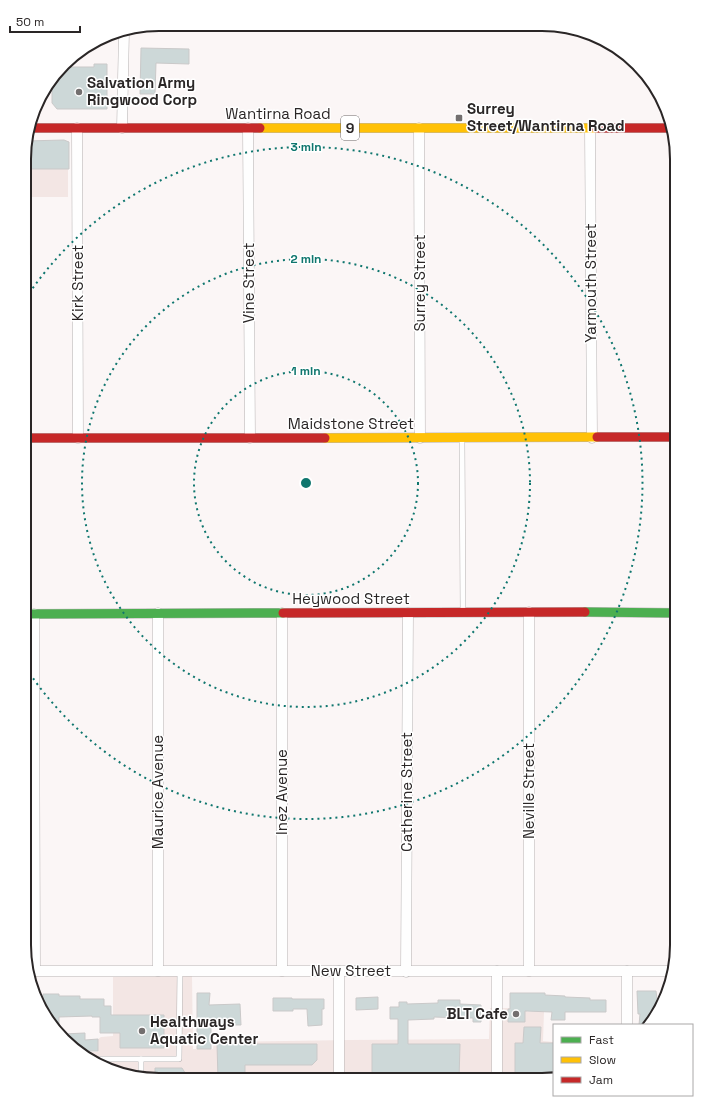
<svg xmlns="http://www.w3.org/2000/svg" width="701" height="1104" viewBox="0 0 701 1104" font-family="'Space Grotesk',sans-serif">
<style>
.built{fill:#f3e6e4}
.building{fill:#cdd8d8;stroke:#cac9c9}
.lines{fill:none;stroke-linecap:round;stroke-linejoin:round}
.lane-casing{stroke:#b7b3b3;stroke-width:6}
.street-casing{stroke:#b7b3b3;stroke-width:11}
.fast-casing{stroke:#b7b3b3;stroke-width:10}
.slow-casing{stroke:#b7b3b3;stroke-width:10}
.jam-casing{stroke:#b7b3b3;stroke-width:10}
.lane{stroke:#fefefe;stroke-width:5}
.street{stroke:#fefefe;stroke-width:10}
.fast{stroke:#4caf50;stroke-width:9}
.slow{stroke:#ffc107;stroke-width:9}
.jam{stroke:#c62828;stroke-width:9}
.ring{fill:none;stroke:#0f766e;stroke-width:2;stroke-dasharray:2 4}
.poi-dot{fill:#736f6f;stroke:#fff;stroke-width:1.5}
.labels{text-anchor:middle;stroke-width:3;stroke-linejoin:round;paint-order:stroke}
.shield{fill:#fff;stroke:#6a6767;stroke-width:1}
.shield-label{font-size:14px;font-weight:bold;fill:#2a2626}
.poi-label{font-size:15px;font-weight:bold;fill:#2a2626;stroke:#fff;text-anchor:start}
.street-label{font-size:15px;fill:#2a2626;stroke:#fff}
.rim{fill:none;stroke:#2a2626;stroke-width:2}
.centre{fill:#0f766e;stroke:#fff;stroke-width:2}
.ring-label{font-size:12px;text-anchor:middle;font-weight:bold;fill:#0f766e;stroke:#fff;stroke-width:3;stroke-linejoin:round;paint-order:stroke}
</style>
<rect width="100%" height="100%" fill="#fbf6f6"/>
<g class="built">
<rect x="25" y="142" width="43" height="55"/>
<polygon points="192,976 193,1049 213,1049 214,1042 349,1040 489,1039 490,1008 526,1008 527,1012 544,1012 543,1041 554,1042 554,1078 542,1080 141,1079 77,1052 98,1052 98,1039 101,1037 113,1036 113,977"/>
<polygon points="30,977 37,977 37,1001 34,997"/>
</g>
<g class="building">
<polygon points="141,48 189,49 189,64 156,63 155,94 140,94"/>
<polygon points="94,64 107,64 107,109 57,109 52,103 52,81 62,67 94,67"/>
<polygon points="64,140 69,142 69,169 25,169 25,141"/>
<polygon points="637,991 656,991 657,999 664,999 650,1025 639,1025 640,1014 638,1014"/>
<polygon points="197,993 210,993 209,1005 240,1004 241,1025 211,1025 211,1049 197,1049"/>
<polygon points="510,993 545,993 545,995 565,996 565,997 590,998 590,1000 606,1000 606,1012 565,1012 565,1020 551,1020 552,1012 525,1011 525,1022 508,1022 508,1009 510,1009"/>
<polygon points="43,994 59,994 59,996 80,996 80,999 104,999 104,1006 111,1006 111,1015 164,1015 164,1048 120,1048 120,1033 100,1033 100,1017 92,1017 92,1016 59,1017 59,1029 44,1009"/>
<polygon points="378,997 378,1009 356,1010 356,998"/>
<polygon points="273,998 292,998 292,999 324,999 324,1009 322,1009 322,1025 308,1026 307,1009 293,1009 293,1011 273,1011"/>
<polygon points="438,1000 460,1000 460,1004 481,1005 481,1022 473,1022 473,1018 463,1018 434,1017 434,1019 408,1020 408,1044 460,1044 459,1080 372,1080 372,1044 398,1044 398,1019 390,1019 390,1007 399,1007 399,1002 407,1002 407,1004 438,1003"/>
<polygon points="524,1027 541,1027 540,1043 554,1043 554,1078 542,1080 515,1080 515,1043 523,1043"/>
<polygon points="85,1033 85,1040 98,1039 98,1051 76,1051 63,1034"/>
<polygon points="217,1044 317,1044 317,1060 312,1065 245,1065 245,1079 218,1079"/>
<polygon points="155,1068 182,1068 189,1079 155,1079"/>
</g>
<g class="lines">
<g class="lane-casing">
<g id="lane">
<polyline points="462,440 463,612"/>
<polyline points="94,1059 141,1059 141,1079"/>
<polyline points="141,1059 179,1059 180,971"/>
</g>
</g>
<g class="street-casing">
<g id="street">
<polyline points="77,128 78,438"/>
<polyline points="122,128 124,31"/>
<polyline points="248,128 250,438"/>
<polyline points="419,128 420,438"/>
<polyline points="590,128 592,438"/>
<polyline points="158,613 158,971"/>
<polyline points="34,614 35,971"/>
<polyline points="29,971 673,971"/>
<polyline points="282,971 282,613"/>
<polyline points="529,971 529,612"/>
<polyline points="627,971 627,1025"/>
<polyline points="406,972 408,613"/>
<polyline points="339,1079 339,971"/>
<polyline points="497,1080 497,971"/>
</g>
</g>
<g class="fast-casing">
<g id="fast">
<polyline points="585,612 677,613"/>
<polyline points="24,614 283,613"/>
</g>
</g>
<g class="slow-casing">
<g id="slow">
<polyline points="260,128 596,128"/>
<polyline points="325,438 597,437"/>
</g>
</g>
<g class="jam-casing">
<g id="jam">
<polyline points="29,128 260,128"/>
<polyline points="596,128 671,128"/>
<polyline points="597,437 677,437"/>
<polyline points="25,438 325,438"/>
<polyline points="283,613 585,612"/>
</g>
</g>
<use href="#lane" class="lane"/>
<use href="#street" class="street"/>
<use href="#fast" class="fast"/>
<use href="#slow" class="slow"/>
<use href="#jam" class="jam"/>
</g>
<g class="ring">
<circle cx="306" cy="483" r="112"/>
<circle cx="306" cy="483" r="224"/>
<path d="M26 298A336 336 0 1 1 26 668"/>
</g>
<g class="poi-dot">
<circle cx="79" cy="92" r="4"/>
<rect x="455" y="114" width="8" height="8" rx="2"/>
<circle cx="516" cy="1014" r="4"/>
<circle cx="142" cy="1031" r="4"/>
</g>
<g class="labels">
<rect class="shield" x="341" y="116" width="18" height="24" rx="3"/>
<g class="shield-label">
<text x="350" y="133">9</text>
</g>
<g class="poi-label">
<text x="87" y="88">Salvation Army<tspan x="87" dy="17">Ringwood Corp</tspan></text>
<text x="467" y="114">Surrey<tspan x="467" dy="17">Street/Wantirna Road</tspan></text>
<text x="508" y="1019" text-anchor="end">BLT Cafe</text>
<text x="150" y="1027">Healthways<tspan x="150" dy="17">Aquatic Center</tspan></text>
</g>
<g class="street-label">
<text x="278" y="119">Wantirna Road</text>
<text transform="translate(78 283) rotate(-90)" y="5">Kirk Street</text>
<text transform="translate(249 283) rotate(-90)" y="5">Vine Street</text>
<text transform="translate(420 283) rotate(-90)" y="5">Surrey Street</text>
<text transform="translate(591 283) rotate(-90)" y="5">Yarmouth Street</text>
<text x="351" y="429">Maidstone Street</text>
<text x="351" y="604">Heywood Street</text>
<text transform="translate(529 791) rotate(-90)" y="5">Neville Street</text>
<text transform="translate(158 792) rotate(-90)" y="5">Maurice Avenue</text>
<text transform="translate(282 792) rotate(-90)" y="5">Inez Avenue</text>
<text transform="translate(407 792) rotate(-90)" y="5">Catherine Street</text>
<text x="351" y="976">New Street</text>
</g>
</g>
<path d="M0 0H701V1104H0ZM159 31H542A128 128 0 0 1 670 159V945A128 128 0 0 1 542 1073H159A128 128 0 0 1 31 945V159A128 128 0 0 1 159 31Z" fill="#fff" fill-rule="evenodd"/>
<path class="rim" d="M159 31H542A128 128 0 0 1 670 159V945A128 128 0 0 1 542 1073H159A128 128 0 0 1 31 945V159A128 128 0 0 1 159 31Z"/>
<circle cx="306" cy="483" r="6" class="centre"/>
<g class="ring-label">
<text x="306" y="151">3 min</text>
<text x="306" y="263">2 min</text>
<text x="306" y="375">1 min</text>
</g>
<rect x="553" y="1024" width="140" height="72" fill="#ffffff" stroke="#aaa8a8"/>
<rect x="561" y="1037" width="20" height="6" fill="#4caf50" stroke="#aaa8a8"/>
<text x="589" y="1044" font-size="12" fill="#2a2626">Fast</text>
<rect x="561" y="1057" width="20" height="6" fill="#ffc107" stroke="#aaa8a8"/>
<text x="589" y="1064" font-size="12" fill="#2a2626">Slow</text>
<rect x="561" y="1077" width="20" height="6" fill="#c62828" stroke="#aaa8a8"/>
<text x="589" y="1084" font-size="12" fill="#2a2626">Jam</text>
<path d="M10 26v6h70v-6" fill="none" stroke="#2a2626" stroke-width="2"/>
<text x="16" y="26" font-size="12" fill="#2a2626" stroke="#ffffff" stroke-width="3" paint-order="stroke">50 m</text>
</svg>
